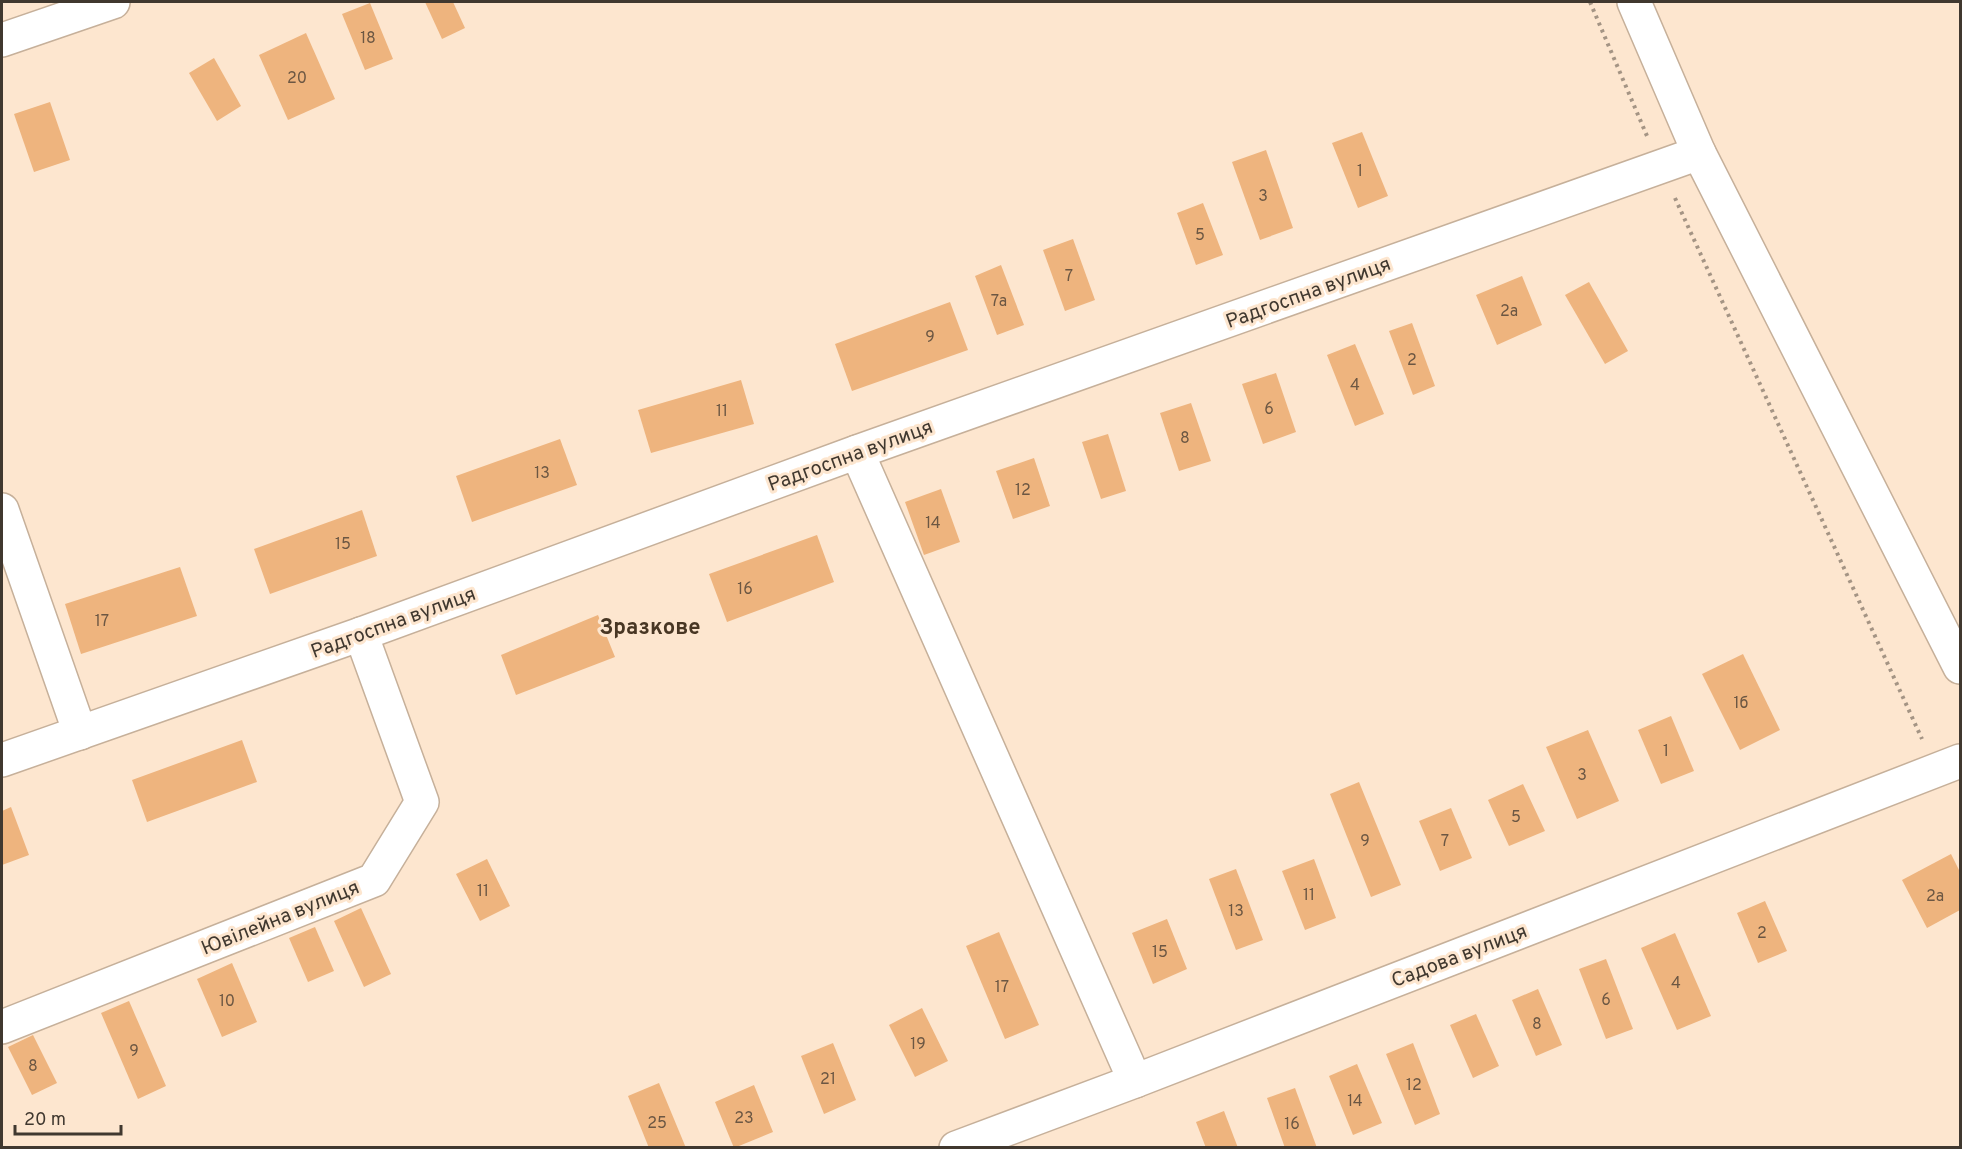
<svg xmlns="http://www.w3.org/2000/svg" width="1962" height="1149" viewBox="0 0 1962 1149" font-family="Overpass,sans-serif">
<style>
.building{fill:#eeb47e}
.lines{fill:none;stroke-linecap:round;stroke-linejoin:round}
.minor-casing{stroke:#c6b09a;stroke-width:36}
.path{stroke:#a49484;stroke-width:4;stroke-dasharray:3 4.5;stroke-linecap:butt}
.minor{stroke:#fff;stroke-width:33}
.labels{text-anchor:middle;stroke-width:6;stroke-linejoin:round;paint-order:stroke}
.number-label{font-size:16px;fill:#6c5743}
.street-label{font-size:20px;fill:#40382f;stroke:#fde6cf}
.quarter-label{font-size:22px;font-weight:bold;fill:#483623;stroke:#fde6cf}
</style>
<rect width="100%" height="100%" fill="#fde6cf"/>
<g class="building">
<polygon points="425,2 453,2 465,28 442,39"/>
<polygon points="370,3 393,59 365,70 342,14"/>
<polygon points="306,33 335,99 288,120 259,55"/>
<polygon points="214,58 241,106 217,121 189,73"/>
<polygon points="50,102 70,160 34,172 14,114"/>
<polygon points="1362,132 1388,196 1358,208 1332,143"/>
<polygon points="1266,150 1293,228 1260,240 1232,162"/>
<polygon points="1203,203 1223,255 1196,265 1177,213"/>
<polygon points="1073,239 1095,300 1065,311 1043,250"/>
<polygon points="1001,265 1024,325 997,335 975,276"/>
<polygon points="1522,276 1542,325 1497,345 1476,295"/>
<polygon points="1589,282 1628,351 1605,364 1565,295"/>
<polygon points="950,302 968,350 852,391 835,344"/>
<polygon points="1412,323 1435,386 1413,395 1389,331"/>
<polygon points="1355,344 1384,414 1355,426 1327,355"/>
<polygon points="1276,373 1296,432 1263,444 1242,384"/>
<polygon points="741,380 754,424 651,453 638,410"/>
<polygon points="1191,403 1211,461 1179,471 1160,413"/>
<polygon points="1108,434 1126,491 1101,499 1082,442"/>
<polygon points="560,439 577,485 472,522 456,476"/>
<polygon points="1034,458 1050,506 1013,519 996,471"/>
<polygon points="941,489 960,542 924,555 905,502"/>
<polygon points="362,510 377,556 270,594 254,549"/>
<polygon points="817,535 834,582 727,622 709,574"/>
<polygon points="180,567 197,616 81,654 65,604"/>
<polygon points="598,615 615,657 516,695 501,655"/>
<polygon points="1743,654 1780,730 1740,750 1702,674"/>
<polygon points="1671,716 1694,771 1661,784 1638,730"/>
<polygon points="1588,730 1619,801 1577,819 1546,747"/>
<polygon points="242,740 257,782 147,822 132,780"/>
<polygon points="1359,782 1401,885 1371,897 1330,794"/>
<polygon points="1523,784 1545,831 1509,846 1488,800"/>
<polygon points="11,807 29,855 2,865 2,811"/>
<polygon points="1451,808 1472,858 1440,871 1419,821"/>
<polygon points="1951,854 1960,872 1960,910 1927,928 1902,880"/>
<polygon points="487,859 510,906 480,921 456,874"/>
<polygon points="1314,859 1336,918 1305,930 1282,871"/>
<polygon points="1236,869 1263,940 1236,950 1209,879"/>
<polygon points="1765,901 1787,951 1758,963 1737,913"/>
<polygon points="361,908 391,974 364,987 334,921"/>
<polygon points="1167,919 1187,969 1153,984 1132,933"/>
<polygon points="315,927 334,971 308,982 289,938"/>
<polygon points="999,932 1039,1025 1005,1039 966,946"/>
<polygon points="1675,933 1711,1016 1677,1030 1641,948"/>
<polygon points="1606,959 1633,1029 1606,1039 1579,969"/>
<polygon points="232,963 257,1022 222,1037 197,979"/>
<polygon points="1538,989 1562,1045 1536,1056 1512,1000"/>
<polygon points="129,1001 166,1086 138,1099 101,1013"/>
<polygon points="922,1008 948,1061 915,1077 889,1025"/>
<polygon points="1476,1014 1499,1066 1473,1078 1450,1025"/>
<polygon points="33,1035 57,1083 32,1095 8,1047"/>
<polygon points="833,1043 856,1100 824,1114 801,1056"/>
<polygon points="1413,1043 1440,1114 1415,1125 1386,1054"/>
<polygon points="1357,1064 1382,1123 1353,1135 1329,1076"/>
<polygon points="659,1083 686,1148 649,1148 628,1096"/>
<polygon points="754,1085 773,1132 734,1148 715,1102"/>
<polygon points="1295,1088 1317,1148 1285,1148 1267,1098"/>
<polygon points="1224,1111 1238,1148 1206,1148 1196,1122"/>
</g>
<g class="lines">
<g class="minor-casing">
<g id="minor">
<polyline points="1634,2 1699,153 1960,667"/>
<polyline points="2,40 113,2"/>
<polyline points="857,452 1135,1081"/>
<polyline points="2,510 80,733"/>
<polyline points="2,760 361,634 857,452 1699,153"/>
<polyline points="2,1027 374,880 422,802 361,634"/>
<polyline points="956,1148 1135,1081 1960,761"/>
</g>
</g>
<g class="path">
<polyline points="1590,2 1647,136"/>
<polyline points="1675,198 1922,739"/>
</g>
<use href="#minor" class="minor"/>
</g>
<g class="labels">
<g class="number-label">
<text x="368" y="43">18</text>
<text x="297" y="83">20</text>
<text x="1360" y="176">1</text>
<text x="1263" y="201">3</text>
<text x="1200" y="240">5</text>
<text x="1069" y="281">7</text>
<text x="999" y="306">7а</text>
<text x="1509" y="316">2а</text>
<text x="930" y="342">9</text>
<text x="1412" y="365">2</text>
<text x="1355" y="390">4</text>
<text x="1269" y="414">6</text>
<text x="722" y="416">11</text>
<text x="1185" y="443">8</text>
<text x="542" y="478">13</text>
<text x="1023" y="495">12</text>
<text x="933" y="528">14</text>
<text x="343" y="549">15</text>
<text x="745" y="594">16</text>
<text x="102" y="626">17</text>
<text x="1741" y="708">1б</text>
<text x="1666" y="756">1</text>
<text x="1582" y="780">3</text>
<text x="1516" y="822">5</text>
<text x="1365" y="846">9</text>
<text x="1445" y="846">7</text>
<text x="483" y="896">11</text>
<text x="1309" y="900">11</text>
<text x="1935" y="901">2а</text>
<text x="1236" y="916">13</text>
<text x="1762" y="938">2</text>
<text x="1160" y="957">15</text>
<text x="1676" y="988">4</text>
<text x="1002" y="992">17</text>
<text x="1606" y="1005">6</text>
<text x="227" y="1006">10</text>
<text x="1537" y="1029">8</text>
<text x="918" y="1049">19</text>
<text x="134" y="1056">9</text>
<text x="33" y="1071">8</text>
<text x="828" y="1084">21</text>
<text x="1414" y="1090">12</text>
<text x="1355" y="1106">14</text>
<text x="744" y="1123">23</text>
<text x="657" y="1128">25</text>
<text x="1292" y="1129">16</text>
</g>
<g class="street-label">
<text transform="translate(1308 292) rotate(-20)" y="7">Радгоспна вулиця</text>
<text transform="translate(850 455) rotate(-20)" y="7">Радгоспна вулиця</text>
<text transform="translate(393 622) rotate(-20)" y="7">Радгоспна вулиця</text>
<text transform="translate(280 917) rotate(-22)" y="7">Ювілейна вулиця</text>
<text transform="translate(1459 955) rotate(-21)" y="7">Садова вулиця</text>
</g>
<g class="quarter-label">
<text x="650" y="634">Зразкове</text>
</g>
</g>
<rect width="1962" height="1149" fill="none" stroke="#40382f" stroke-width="6"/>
<path d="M15 1125v9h106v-9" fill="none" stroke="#40382f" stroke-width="3"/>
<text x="24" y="1125" font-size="18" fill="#40382f" stroke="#fde6cf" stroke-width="4.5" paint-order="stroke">20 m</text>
</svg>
